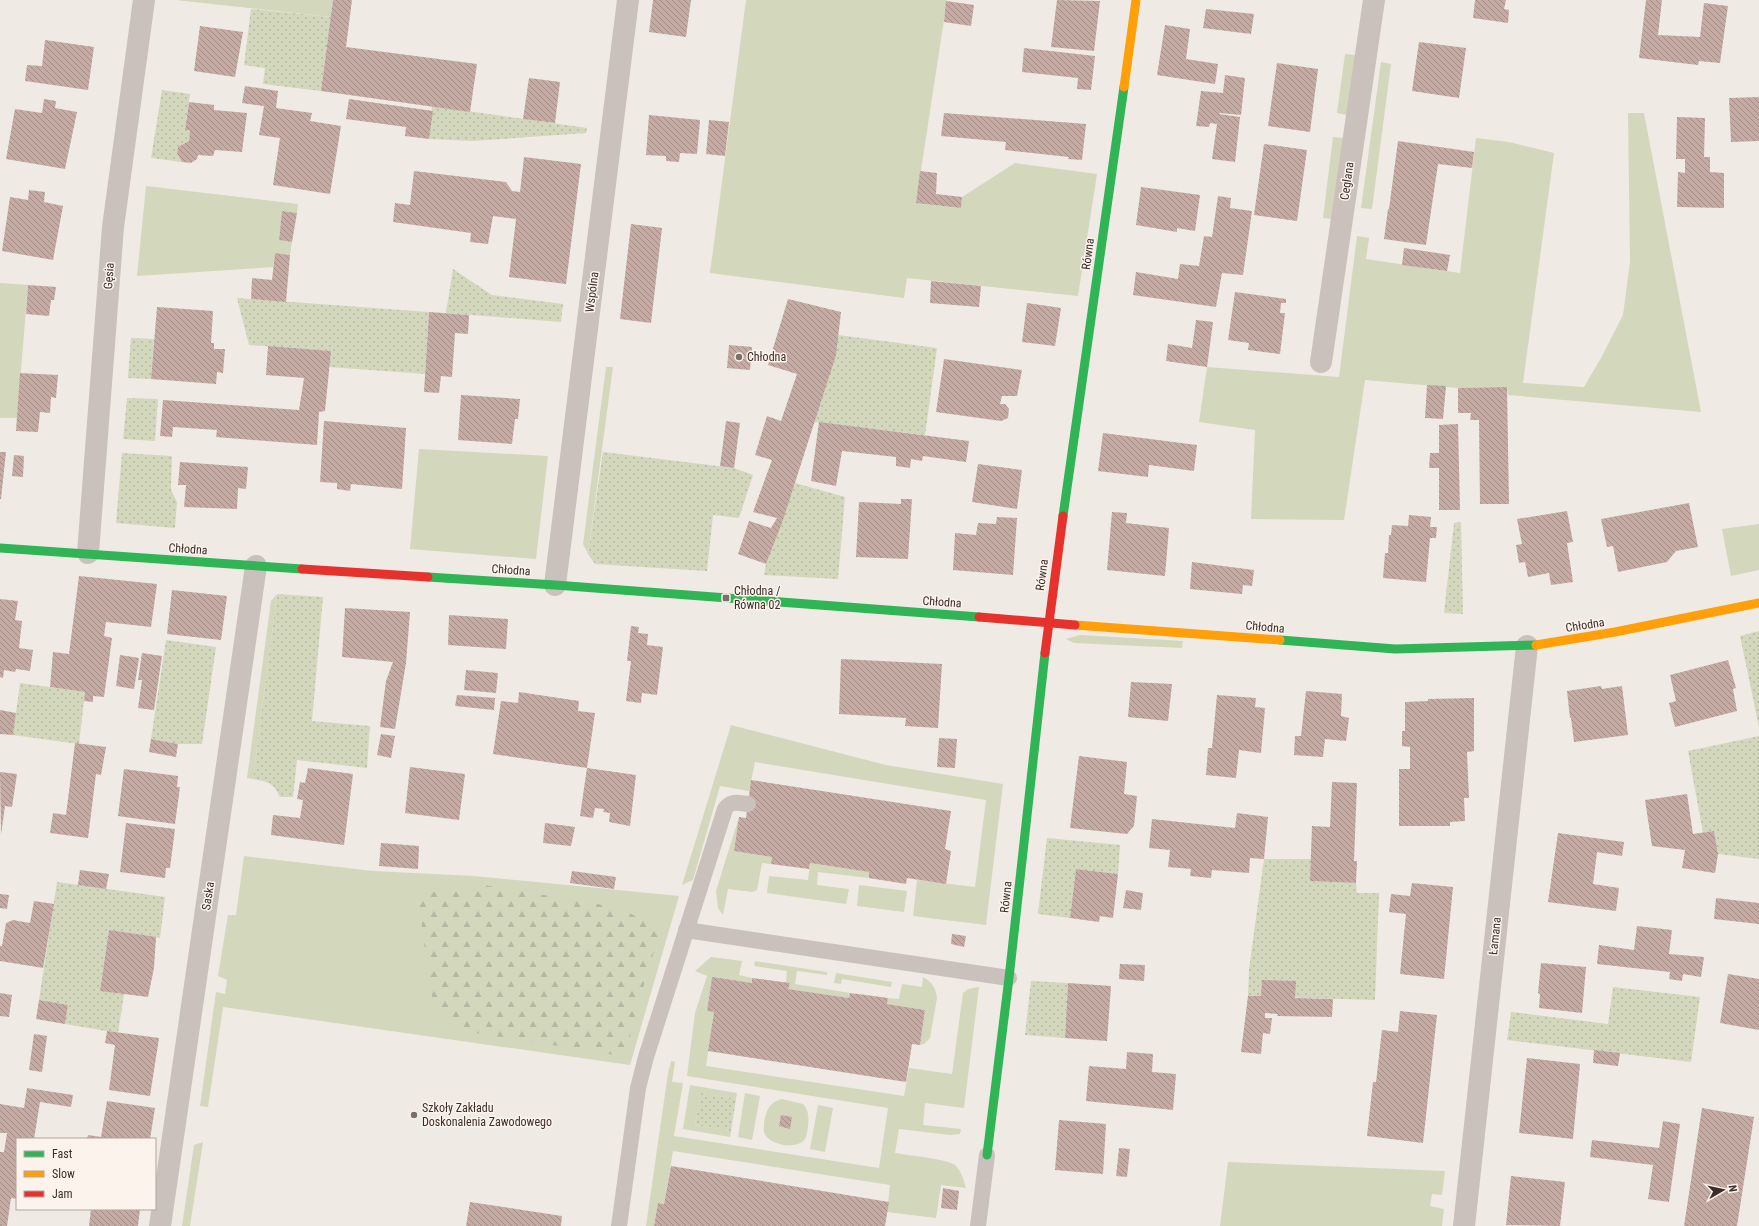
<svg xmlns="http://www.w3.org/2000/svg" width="1759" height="1226" viewBox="0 0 1759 1226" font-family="'Roboto Condensed',sans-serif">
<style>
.grass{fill:#d3d7bc}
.forest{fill:url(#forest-firs)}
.park{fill:url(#park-dots)}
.building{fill:url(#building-back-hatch)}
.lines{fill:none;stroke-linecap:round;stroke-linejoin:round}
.lane{stroke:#cac1bc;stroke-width:16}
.street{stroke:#cac1bc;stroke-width:22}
.fast{stroke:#30b455;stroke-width:9}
.slow{stroke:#ff9f0a;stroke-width:9}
.jam{stroke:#e5322d;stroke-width:9}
.poi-dot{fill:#7b6f6a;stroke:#fcf3ec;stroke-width:1.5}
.labels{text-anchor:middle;stroke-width:3;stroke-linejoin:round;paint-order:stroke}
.street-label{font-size:12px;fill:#3c2d29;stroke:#fcf3ec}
.poi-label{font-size:12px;fill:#3c2d29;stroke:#fcf3ec;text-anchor:start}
</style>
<defs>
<pattern id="forest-firs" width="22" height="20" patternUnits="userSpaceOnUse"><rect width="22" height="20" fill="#d3d7bc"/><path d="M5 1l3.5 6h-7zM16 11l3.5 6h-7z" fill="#b6b9a2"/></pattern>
<pattern id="park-dots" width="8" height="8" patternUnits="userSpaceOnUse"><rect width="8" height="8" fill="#d3d7bc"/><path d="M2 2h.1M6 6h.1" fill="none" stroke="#b6b9a2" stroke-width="1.8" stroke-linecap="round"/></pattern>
<pattern id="building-back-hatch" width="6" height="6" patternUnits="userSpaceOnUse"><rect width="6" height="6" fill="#c6aba4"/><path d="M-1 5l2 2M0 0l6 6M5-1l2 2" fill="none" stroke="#a28c86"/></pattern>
</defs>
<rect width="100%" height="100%" fill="#f0eae4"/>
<g class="grass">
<polygon points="176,0 333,0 331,17"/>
<polygon points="746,0 947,0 916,203 961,208 962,197 1015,163 1097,174 1078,296 907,278 904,298 710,273"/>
<polygon points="1345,54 1356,55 1347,115 1337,113"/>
<polygon points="1381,62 1391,64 1372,209 1361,208"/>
<polygon points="1628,113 1644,113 1701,412 1508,395 1507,387 1458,388 1365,380 1344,520 1251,519 1255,430 1199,422 1207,367 1339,377 1357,236 1369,238 1366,259 1460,273 1476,138 1509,142 1554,153 1523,383 1584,387 1601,358 1623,315 1630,262"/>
<polygon points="1333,137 1343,138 1333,219 1323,218"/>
<polygon points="146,186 298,204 297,213 282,211 279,240 292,242 290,255 275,253 273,267 137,276"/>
<polygon points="0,283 28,285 17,418 0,418"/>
<polygon points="606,367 613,367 588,554 583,544"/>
<polygon points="419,449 548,456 536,559 410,549"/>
<polygon points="1759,524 1759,570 1731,576 1722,529"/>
<polygon points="277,594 253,779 247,778 271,601"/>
<polygon points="1080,635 1183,641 1182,648 1074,643 1066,639"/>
<polygon points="731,725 886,765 1003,784 986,925 913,916 917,880 975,887 986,800 755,762 749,791 720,786 693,880 682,885"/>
<polygon points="739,817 734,851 772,857 771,864 762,863 757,890 753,892 728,889 723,915 718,908 716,891"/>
<polygon points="244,856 373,871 474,876 679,896 630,1065 223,1007 208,1107 200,1106 216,992 225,994 227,980 218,976 228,915 236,915"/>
<polygon points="810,863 869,872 869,878 818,872 817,885 849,889 846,904 767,893 769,876 808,880"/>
<polygon points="859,885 907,891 904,912 857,906"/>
<path d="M711 957 742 961 739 975 752 978V983L712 978 707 1011 714 1012 706 1066 904 1096 909 1068 952 1074 963 993 968 989 979 987 964 1108 925 1103 923 1125 961 1129 960 1134 950 1135 899 1129 895 1153C910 1156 943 1158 955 1165 961 1170 964 1181 966 1188L941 1185 936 1218 887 1212 890 1185 673 1151 664 1204 658 1203 654 1226H646L668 1073 671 1061 675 1062 672 1082 683 1083 674 1136 879 1168 888 1108 687 1076 695 1013 707 976 695 971Z"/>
<polygon points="755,961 827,972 827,975 797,971 795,984 850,993 849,998 788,989 790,983 786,983 787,971 754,966"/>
<polygon points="836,973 892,982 891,987 842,979 841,984 834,983"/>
<path d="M923 977C932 982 936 988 937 998L930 1038 924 1044 920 1045 925 1010 887 1004 888 998 899 999 902 984 922 987Z"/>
<polygon points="690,1085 737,1093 736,1099 701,1093 695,1125 731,1131 730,1137 683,1129"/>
<polygon points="745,1093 760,1096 752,1140 738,1137"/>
<path d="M782 1099 803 1104C809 1110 809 1119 808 1127 807 1132 807 1138 803 1141 794 1149 773 1145 766 1136 763 1132 764 1128 764 1124 766 1111 769 1102 782 1099Z"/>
<polygon points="818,1105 833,1108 825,1152 810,1149"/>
<polygon points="203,1142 190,1226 182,1226 194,1145"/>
<polygon points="1228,1162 1445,1171 1442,1195 1432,1194 1430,1206 1444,1209 1442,1226 1220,1226"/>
</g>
<polygon class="forest" points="478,884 489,886 521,888 538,894 621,908 642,920 662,924 632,1025 627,1057 451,1029 433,1001 429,983 419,903 425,892 459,892"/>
<g class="park">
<polygon points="251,9 331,17 321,91 263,84 265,68 244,65"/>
<polygon points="162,90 190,94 185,129 190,130 189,141 178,147 177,153 182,162 151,158"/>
<polygon points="432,106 587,128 586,133 473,141 429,139"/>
<polygon points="453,269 492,295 563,304 561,322 446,313"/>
<polygon points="237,298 429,312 425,374 329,367 330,351 249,345"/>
<polygon points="838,335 937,348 925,435 814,422"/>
<polygon points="131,338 154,339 151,379 128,378"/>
<polygon points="127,398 158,399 155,441 123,439"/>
<polygon points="603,452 734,468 753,475 739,518 713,515 707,571 595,564 588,554"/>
<polygon points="122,453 172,456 171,490 177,502 175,528 116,523"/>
<polygon points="795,483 845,497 838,579 764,575 766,564"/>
<polygon points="1461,522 1463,614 1444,613 1454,523"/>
<path d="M277 594 323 597 312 721 370 726 367 768 297 760 293 797H280C273 782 269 782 253 779Z"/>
<polygon points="1759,631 1759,727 1740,636"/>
<polygon points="166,640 216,647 202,744 178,744 151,739"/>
<polygon points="20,683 85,692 79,744 13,735"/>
<polygon points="1759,736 1759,859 1718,854 1714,831 1703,833 1688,751"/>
<polygon points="1047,838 1120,845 1118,874 1076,869 1070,918 1038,914"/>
<polygon points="1264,859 1311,859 1310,881 1356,883 1357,893 1379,893 1375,1000 1248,996 1249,969"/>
<polygon points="57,882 165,897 160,938 109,931 100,990 124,994 118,1033 65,1024 68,1005 39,1000"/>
<polygon points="1031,981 1068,983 1065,1038 1025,1035"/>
<polygon points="1613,987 1700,997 1691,1062 1507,1040 1511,1012 1608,1024"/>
<polygon points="701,1093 736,1099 731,1131 695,1125"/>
</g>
<g class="building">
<polygon points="333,0 352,0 346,47 477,64 470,112 321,91"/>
<polygon points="653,0 691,0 686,37 649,32"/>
<polygon points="1057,0 1100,1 1094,51 1051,47"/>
<polygon points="1475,0 1506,0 1504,9 1509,10 1508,23 1473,18"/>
<polygon points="1646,0 1662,0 1658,35 1700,37 1704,3 1728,6 1720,63 1699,61 1698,65 1639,58"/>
<polygon points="946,1 974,5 971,26 944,22"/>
<polygon points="1206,9 1254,14 1251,34 1203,28"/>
<polygon points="1165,25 1190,29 1186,59 1218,64 1215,84 1157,75"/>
<polygon points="200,26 243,32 235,77 194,71"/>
<polygon points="45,40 94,47 88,90 25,81 27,65 42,66"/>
<polygon points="1419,42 1466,48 1459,98 1412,91"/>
<polygon points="1024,48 1095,56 1091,90 1077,89 1078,78 1022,72"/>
<polygon points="1277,63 1318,69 1310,132 1268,126"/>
<polygon points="1225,75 1245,78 1241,115 1220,113 1219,114 1240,117 1235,162 1212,159 1217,124 1210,123 1209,127 1196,126 1201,91 1223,93"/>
<polygon points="529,78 560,82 555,123 523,119"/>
<polygon points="245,86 278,91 276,108 312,113 310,121 341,126 330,194 273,185 280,138 259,135 264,106 242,103"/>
<polygon points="1759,97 1759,141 1731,142 1729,98"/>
<polygon points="44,99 56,101 55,108 77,112 65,169 6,159 15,109 42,113"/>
<polygon points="349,99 433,111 429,139 405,136 406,127 346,119"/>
<polygon points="189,102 214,105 214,110 247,113 242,152 215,150 213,156 198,155 197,159 191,163 182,162 177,153 178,147 189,141 190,130 185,130"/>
<polygon points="944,113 1086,124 1082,160 1068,159 1069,157 1005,150 1006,142 941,136"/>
<polygon points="649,115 700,120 697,154 680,153 679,162 666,161 666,156 646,155"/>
<polygon points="1677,117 1705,118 1704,157 1710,157 1710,172 1724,173 1724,208 1677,207 1678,172 1685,173 1685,159 1676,159"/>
<polygon points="709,120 729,122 725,156 706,154"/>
<polygon points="1398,141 1474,152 1472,168 1438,164 1426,245 1384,239 1388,209 1389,209"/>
<polygon points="1264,144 1307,150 1297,221 1254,215"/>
<polygon points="524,157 581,164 566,284 509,277 516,219 493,216 488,244 470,242 471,233 393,222 395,203 410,205 414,171 506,182 512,191 520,192"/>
<polygon points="920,171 937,173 936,194 962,197 961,208 916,203"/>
<polygon points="1141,187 1200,195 1195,231 1177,228 1177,232 1136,225"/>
<polygon points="29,190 45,192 44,202 63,206 53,260 2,251 10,197 28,200"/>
<polygon points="1218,196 1231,198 1230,208 1252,211 1243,275 1222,273 1216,307 1133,295 1136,272 1178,279 1180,264 1199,266 1204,236 1212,237"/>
<polygon points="282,211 297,213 292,242 279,240"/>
<polygon points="631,224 662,228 651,323 620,319"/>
<polygon points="1404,248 1450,255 1447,271 1402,265"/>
<polygon points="275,253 290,255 286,302 251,299 252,278 272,280"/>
<polygon points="931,281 981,286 979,307 930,303"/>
<polygon points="28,285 56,287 54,300 51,300 49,316 26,314"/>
<polygon points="1235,292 1286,299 1286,303 1281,303 1280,313 1285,313 1280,354 1248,350 1249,343 1228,340"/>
<polygon points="788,299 841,312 836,355 783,520 766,564 738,554 749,521 771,528 777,518 753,512 772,460 755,455 767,416 781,421 797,374 768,365"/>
<polygon points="1027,303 1061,308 1055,346 1022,342"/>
<polygon points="157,307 213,311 211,343 214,343 214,349 225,349 223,373 217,372 216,384 151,379"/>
<polygon points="429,312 469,315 468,334 455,333 452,377 441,376 439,393 424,392"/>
<polygon points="1196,320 1213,322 1207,367 1166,361 1168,344 1192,348"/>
<polygon points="729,345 752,347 750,370 727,368"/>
<polygon points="268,346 331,351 325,411 319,412 317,445 216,437 217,430 173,427 172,437 160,436 163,400 299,410 304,378 266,375"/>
<polygon points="944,359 1022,370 1017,396 1002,396 1000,404 1005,404 1009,409 1008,418 1001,421 936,412"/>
<polygon points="20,373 58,375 56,398 51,397 50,413 40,412 38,432 16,431"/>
<polygon points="1427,385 1446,386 1443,419 1425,418"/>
<polygon points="1507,387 1509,504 1480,504 1479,420 1470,420 1471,413 1458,413 1458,388"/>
<polygon points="461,395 520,399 518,419 515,419 512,444 458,440"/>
<polygon points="324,421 406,428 402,489 351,484 350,491 337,489 337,483 320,482"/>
<polygon points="726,421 740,423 734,468 720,466"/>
<polygon points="819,422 969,441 966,462 923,456 922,461 911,459 910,468 896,466 896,457 842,451 836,486 811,481"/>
<polygon points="1458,424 1460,510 1439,510 1439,468 1429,468 1430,453 1439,453 1439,425"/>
<polygon points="1103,433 1197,445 1194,471 1149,465 1148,477 1098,471"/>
<polygon points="0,452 6,452 1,499 0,499"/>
<polygon points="14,455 24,456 23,477 12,476"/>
<polygon points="180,462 248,467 246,489 238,488 237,509 184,507 186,485 178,485"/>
<polygon points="978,464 1022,470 1017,509 972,502"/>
<polygon points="901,499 912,499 908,559 856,557 859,502 901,504"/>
<polygon points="1689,503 1698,547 1676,551 1667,562 1618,572 1613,546 1607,547 1601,519"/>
<polygon points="1567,511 1573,542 1567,543 1573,582 1551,585 1549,573 1528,577 1525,562 1519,563 1516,545 1522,544 1517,519"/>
<polygon points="1112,512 1127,513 1126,523 1169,528 1165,576 1107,570"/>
<polygon points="1409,515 1431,517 1430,527 1437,527 1436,538 1430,538 1426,582 1383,578 1385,553 1388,553 1389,535 1391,535 1392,525 1408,526"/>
<polygon points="997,517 1017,518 1013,575 953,570 955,533 976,535 978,523 996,524"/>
<polygon points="1192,562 1254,570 1252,586 1243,585 1242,594 1190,589"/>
<polygon points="79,576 157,584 151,627 106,622 104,636 112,638 104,697 93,696 93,702 84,701 85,692 50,687 53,652 69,654"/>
<polygon points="172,590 227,596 221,640 167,634"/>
<polygon points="0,599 18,601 15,620 22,621 19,648 33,650 30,671 16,669 15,672 4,670 3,678 0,677"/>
<polygon points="345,608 410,612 406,663 395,729 380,727 386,681 393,662 342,657"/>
<polygon points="449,615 508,619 506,649 448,645"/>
<polygon points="631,626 639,627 638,633 648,634 647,645 663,647 657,695 642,693 641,703 626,701 631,661 627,661"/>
<polygon points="142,653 162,656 154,710 138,708 142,680 138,680"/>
<polygon points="120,655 139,658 134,689 116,686"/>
<polygon points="841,659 942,664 938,728 905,726 906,718 839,714"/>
<polygon points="1728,660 1736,688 1733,689 1737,711 1675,727 1669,703 1676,701 1670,675"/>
<polygon points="466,670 498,673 496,693 464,690"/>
<polygon points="1131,682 1172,684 1168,721 1128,717"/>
<polygon points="1601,686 1602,689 1622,686 1628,735 1574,742 1571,718 1570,718 1567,691"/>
<polygon points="1306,691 1342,694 1341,716 1349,718 1346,741 1325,739 1323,757 1294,755 1295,736 1301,736"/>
<polygon points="519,692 579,701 578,711 595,713 587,768 493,754 501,701 518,703"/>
<polygon points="457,695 495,698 494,710 455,706"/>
<polygon points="1217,695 1256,698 1255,707 1265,708 1261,753 1239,750 1236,778 1206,775 1208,748 1212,748"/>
<polygon points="1474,698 1474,751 1467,752 1469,798 1464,798 1465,821 1450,822 1450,826 1399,826 1399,769 1410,769 1410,747 1402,746 1402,731 1405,731 1405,702 1428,701 1428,699"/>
<polygon points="0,710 16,713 13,735 0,734"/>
<polygon points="381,734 395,736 391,758 377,755"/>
<polygon points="939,738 957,739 955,768 937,767"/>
<polygon points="151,739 178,744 176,757 149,752"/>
<polygon points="75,743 106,747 101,775 96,774 88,838 50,833 53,813 66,815"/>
<polygon points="1079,756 1127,762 1124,794 1137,796 1134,826 1127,834 1070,828"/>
<polygon points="410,767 465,774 459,820 405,813"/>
<polygon points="308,768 353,774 344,845 271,835 273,815 300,818 303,800 297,799 300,782 305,783"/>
<polygon points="587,768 636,775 630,826 609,822 610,813 603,812 604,809 595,808 593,818 580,816"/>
<polygon points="124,769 178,776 177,787 180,787 175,824 118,816"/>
<polygon points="0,772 17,774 12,807 5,806 1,835"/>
<polygon points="751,780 951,811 945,849 951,851 946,884 907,878 906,884 869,878 869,872 810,863 809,869 771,864 772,857 734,851 739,817 746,818"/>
<polygon points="1332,782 1357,783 1354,861 1357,861 1356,883 1310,881 1312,826 1330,827"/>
<polygon points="1687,794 1693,834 1714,831 1718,854 1715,873 1682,868 1685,850 1652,846 1645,800"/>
<polygon points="1237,813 1268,817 1264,859 1250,858 1249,873 1212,870 1211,878 1190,876 1191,869 1168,867 1170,850 1149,848 1152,819 1235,828"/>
<polygon points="126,823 175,829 170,868 166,868 165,878 120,872"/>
<polygon points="545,823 575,827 571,846 543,843"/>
<polygon points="1558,833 1624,842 1622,856 1597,852 1593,884 1619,888 1616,911 1548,902"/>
<polygon points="381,843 419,846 418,869 379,866"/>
<polygon points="1076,869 1118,874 1113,918 1100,916 1099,922 1070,918"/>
<polygon points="80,870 109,874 106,889 78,885"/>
<polygon points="572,871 616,877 614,889 570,883"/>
<polygon points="1412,883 1453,887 1444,979 1400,974 1406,914 1389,912 1391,894 1410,896"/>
<polygon points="1126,890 1143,893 1141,910 1123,908"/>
<polygon points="0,894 9,895 7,909 0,908"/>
<polygon points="1716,898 1759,903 1759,924 1714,919"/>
<polygon points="34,901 54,904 43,968 0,961 0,946 2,946 6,923 13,920 30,923"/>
<polygon points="1637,926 1672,930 1669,954 1704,957 1701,977 1683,974 1682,981 1669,979 1670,972 1597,964 1599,945 1634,950"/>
<polygon points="109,930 156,937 154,968 148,997 100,991"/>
<polygon points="952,934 966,936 964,947 951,944"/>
<polygon points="1541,963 1586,967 1582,1013 1539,1008 1540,994 1538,993"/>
<polygon points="1120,964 1145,965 1144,981 1119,979"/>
<polygon points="1728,974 1759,979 1759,1030 1720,1023"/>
<polygon points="712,977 752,983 752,978 790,983 788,989 849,998 850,993 866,995 888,998 887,1004 925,1010 920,1045 912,1044 906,1082 708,1051 714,1012 707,1011"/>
<polygon points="1262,980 1296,981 1295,998 1333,999 1332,1017 1277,1016 1278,1014 1265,1013 1265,1018 1272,1018 1270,1034 1263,1033 1261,1054 1241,1052 1248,996 1261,996"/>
<polygon points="1068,983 1111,986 1107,1041 1065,1038"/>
<polygon points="0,993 12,995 9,1017 0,1016"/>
<polygon points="39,1000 68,1005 65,1024 36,1019"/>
<polygon points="1400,1011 1437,1015 1423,1143 1367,1136 1373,1082 1376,1082 1382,1030 1398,1032"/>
<polygon points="107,1031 159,1038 150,1096 109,1090 115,1045 105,1043"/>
<polygon points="34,1034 47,1036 42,1072 29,1070"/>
<polygon points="1594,1050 1620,1053 1618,1066 1593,1063"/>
<polygon points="1127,1052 1153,1054 1152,1072 1176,1074 1173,1110 1086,1101 1089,1066 1126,1069"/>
<polygon points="1527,1058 1580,1064 1573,1139 1519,1133"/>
<polygon points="27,1088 73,1095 71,1107 40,1102 34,1139 17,1139 17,1199 11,1198 7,1226 0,1226 0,1152 4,1152 7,1133 0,1133 0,1104 24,1108"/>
<polygon points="107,1101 155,1108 150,1139 87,1139 88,1135 101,1137"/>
<polygon points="1702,1108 1754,1117 1737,1226 1684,1226"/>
<polygon points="781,1115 792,1117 790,1129 779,1126"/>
<polygon points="1059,1120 1106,1124 1103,1174 1055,1170"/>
<polygon points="1663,1121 1680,1124 1669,1202 1648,1199 1653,1165 1590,1157 1592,1140 1659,1148"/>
<polygon points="1119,1148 1130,1149 1127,1177 1116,1176"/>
<polygon points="671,1166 889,1202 885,1226 654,1226 658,1203 664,1204"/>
<polygon points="1511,1176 1565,1182 1560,1226 1506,1225"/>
<polygon points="943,1188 959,1191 957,1210 941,1208"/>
<polygon points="470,1202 562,1216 561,1226 466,1226"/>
<polygon points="91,1209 140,1209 138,1226 89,1226"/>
</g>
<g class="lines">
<g class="lane">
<polyline points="686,930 1009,978"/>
<path d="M619 1226 638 1088 646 1057 725 809C731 800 738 803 748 804"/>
<polyline points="978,1226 987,1155"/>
</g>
<g class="street">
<polyline points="1321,362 1374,0"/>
<polyline points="88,553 113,227 144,0"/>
<polyline points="555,585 628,0"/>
<polyline points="160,1226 256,566"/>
<polyline points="1464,1226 1527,646"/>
</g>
<g class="fast">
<polyline points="1063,516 1124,87"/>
<polyline points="0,548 302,569"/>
<polyline points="428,577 555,585 979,617"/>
<polyline points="1280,640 1395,649 1536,645"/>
<polyline points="987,1155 1009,978 1045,653"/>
</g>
<g class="slow">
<polyline points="1124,87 1136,0"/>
<polyline points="1075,625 1280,640"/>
<polyline points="1536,645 1615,632 1759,603"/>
</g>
<g class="jam">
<polyline points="302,569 428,577"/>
<polyline points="979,617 1075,625"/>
<polyline points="1045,653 1063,516"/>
</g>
</g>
<g class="poi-dot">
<circle cx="739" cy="357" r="4"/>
<rect x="722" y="594" width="8" height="8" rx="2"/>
<circle cx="414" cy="1115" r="4"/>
</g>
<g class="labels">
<g class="street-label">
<text transform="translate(1347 181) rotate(-82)" y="4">Ceglana</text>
<text transform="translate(1088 254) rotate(-82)" y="4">Równa</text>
<text transform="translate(109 276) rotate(-86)" y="4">Gęsia</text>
<text transform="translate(592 292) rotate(-83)" y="4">Wspólna</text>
<text transform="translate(188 549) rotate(4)" y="4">Chłodna</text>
<text transform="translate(511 570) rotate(4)" y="4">Chłodna</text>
<text transform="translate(1042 575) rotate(-82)" y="4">Równa</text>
<text transform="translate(942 602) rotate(4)" y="4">Chłodna</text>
<text transform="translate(1585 625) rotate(-9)" y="4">Chłodna</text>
<text transform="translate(1265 627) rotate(5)" y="4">Chłodna</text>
<text transform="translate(208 896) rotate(-82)" y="4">Saska</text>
<text transform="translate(1006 897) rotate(-84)" y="4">Równa</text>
<text transform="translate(1495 936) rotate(-84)" y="4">Łamana</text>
</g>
<g class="poi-label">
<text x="747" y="361">Chłodna</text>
<text x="734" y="595">Chłodna /<tspan x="734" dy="14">Równa 02</tspan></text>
<text x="422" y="1112">Szkoły Zakładu<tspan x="422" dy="14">Doskonalenia Zawodowego</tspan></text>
</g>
</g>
<rect x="16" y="1138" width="140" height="72" fill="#fcf3ec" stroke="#afa49e"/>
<rect x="24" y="1151" width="20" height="6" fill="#30b455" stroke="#afa49e"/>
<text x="52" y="1158" font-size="12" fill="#3c2d29">Fast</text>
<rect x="24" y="1171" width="20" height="6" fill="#ff9f0a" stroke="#afa49e"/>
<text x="52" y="1178" font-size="12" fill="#3c2d29">Slow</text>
<rect x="24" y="1191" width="20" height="6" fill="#e5322d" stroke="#afa49e"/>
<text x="52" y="1198" font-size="12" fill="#3c2d29">Jam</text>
<g transform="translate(1723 1190) rotate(81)" stroke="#fcf3ec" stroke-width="3" paint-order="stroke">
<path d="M0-3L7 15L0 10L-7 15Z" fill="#3c2d29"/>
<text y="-6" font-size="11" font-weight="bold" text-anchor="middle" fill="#3c2d29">N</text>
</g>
</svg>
